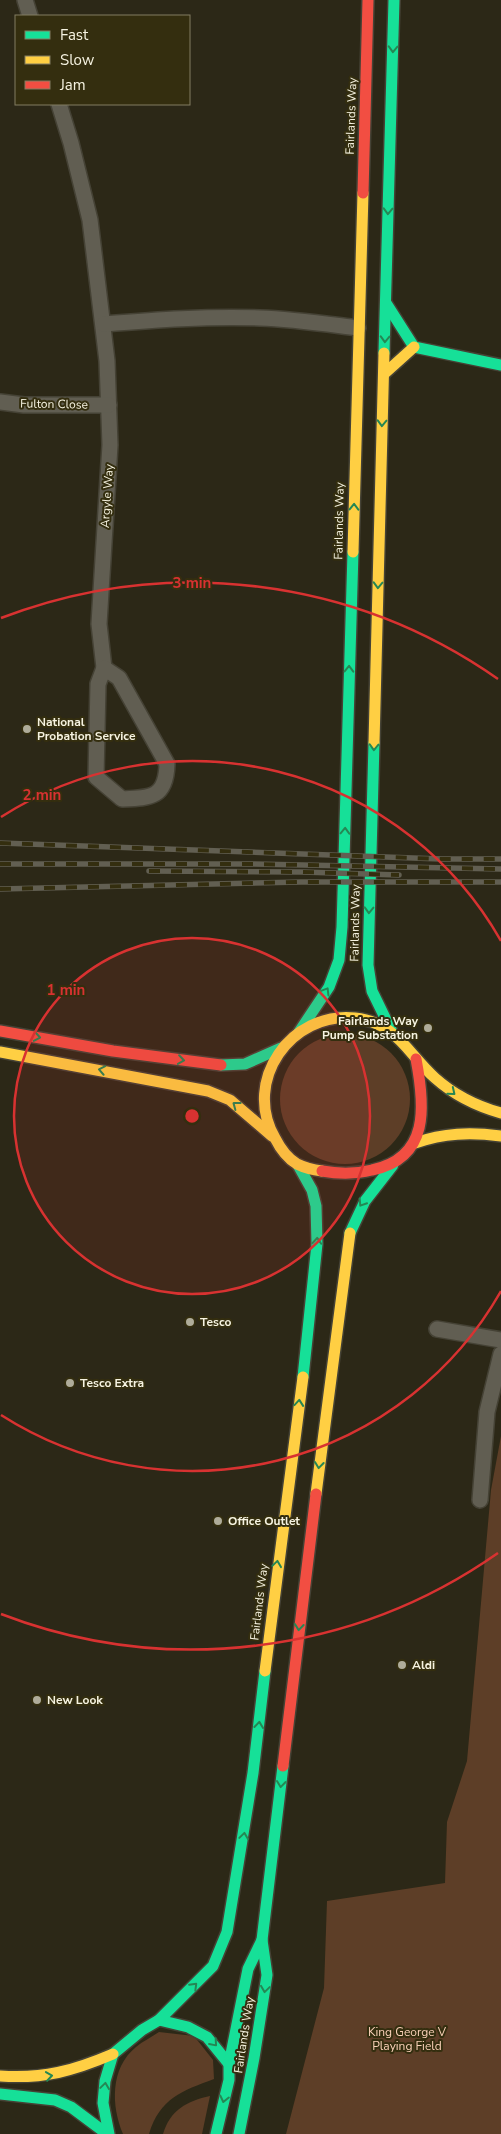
<svg xmlns="http://www.w3.org/2000/svg" width="501" height="2134" viewBox="0 0 501 2134" font-family="'Nunito Sans',sans-serif">
<style>
.green{fill:#5d3e27}
.lines{fill:none;stroke-linecap:round;stroke-linejoin:round}
.street-casing{stroke:#454235;stroke-width:18}
.fast-casing{stroke:#454235;stroke-width:14}
.slow-casing{stroke:#454235;stroke-width:14}
.jam-casing{stroke:#454235;stroke-width:14}
.street{stroke:#615e52;stroke-width:15}
.fast{stroke:#16e098;stroke-width:11}
.slow{stroke:#ffcf43;stroke-width:11}
.jam{stroke:#f24e42;stroke-width:11}
.rail-casing{stroke:#625f52;stroke-width:5.5}
.rail{stroke:#342e0f;stroke-width:4;stroke-dasharray:11;stroke-linecap:butt}
.oneway{stroke:#258754}
.ring{fill:none;stroke:#d83231;stroke-width:2.5}
.poi-dot{fill:#afac9a;stroke:#342e0f;stroke-width:2}
.labels{text-anchor:middle;stroke-width:4;stroke-linejoin:round;paint-order:stroke}
.street-label{font-size:12px;fill:#f6f3e1;stroke:#342e0f}
.poi-label{font-size:12px;font-weight:bold;fill:#f6f3e1;stroke:#342e0f;text-anchor:start}
.park-label{font-size:12px;fill:#fad1b8;stroke:#342e0f}
.centre{fill:#d83231;stroke:#342e0f;stroke-width:2.5}
.ring-label{font-size:15px;text-anchor:middle;font-weight:bold;fill:#d83231;stroke:#342e0f;stroke-width:4;stroke-linejoin:round;paint-order:stroke}
</style>
<rect width="100%" height="100%" fill="#2c2817"/>
<g class="green">
<circle cx="345" cy="1099" r="65"/>
<polygon points="501,1436 501,2134 286,2134 324,1988 327,1901 445,1883 447,1822 467,1761 491,1490"/>
<path d="M159 2032 194 2036 213 2060 214 2079C182 2091 160 2098 149 2134H123C111 2106 110 2068 136 2047 143 2041 152 2037 159 2032Z"/>
<path d="M210 2096 202 2134H163C170 2110 187 2101 210 2096Z"/>
</g>
<g class="lines">
<g class="street-casing">
<g id="street">
<polyline points="25,0 30,16"/>
<polyline points="59,104 71,143 90,220 107,361 110,445 99,624 104,668"/>
<path d="M104 324C155 320 208 316 260 318 293 319 326 324 358 328"/>
<polyline points="0,402 24,405 109,405"/>
<path d="M104 668 119 678 167 764C166 798 151 798 122 799L96 777 98 684Z"/>
<polyline points="437,1329 501,1340"/>
<polyline points="480,1500 487,1412 501,1354"/>
</g>
</g>
<g class="fast-casing">
<g id="fast">
<polyline points="386,303 414,347 501,365"/>
<polyline points="384,353 394,0"/>
<polyline points="374,743 368,965 372,991 392,1032"/>
<polyline points="299,1032 329,987 339,960 342,927 353,552"/>
<polyline points="221,1065 245,1064 281,1048"/>
<polyline points="298,1165 312,1190 316,1206 317,1244 303,1377"/>
<polyline points="350,1233 365,1201 393,1165"/>
<polyline points="159,2020 188,2027 207,2037 229,2064"/>
<polyline points="0,2094 55,2100 71,2107 107,2134"/>
<polyline points="109,2134 103,2103 105,2081 113,2054 142,2030 159,2020 213,1966 227,1932 253,1773 265,1671"/>
<polyline points="216,2134 229,2080 229,2064 248,1969 262,1940"/>
<polyline points="239,2134 254,2058 267,1975 262,1940 283,1766"/>
</g>
</g>
<g class="slow-casing">
<g id="slow">
<polyline points="384,374 414,347"/>
<polyline points="353,552 363,193"/>
<polyline points="374,743 384,353"/>
<polyline points="0,1052 208,1091 230,1100 272,1136"/>
<path d="M415 1143C444 1133 470 1132 501 1136"/>
<path d="M322 1171C314 1170 305 1168 297 1164 287 1158 280 1148 275 1138 242 1081 291 1011 355 1018 396 1022 408 1054 435 1078 454 1095 476 1106 501 1113"/>
<polyline points="316,1494 350,1233"/>
<polyline points="265,1671 303,1377"/>
<path d="M0 2076C44 2079 73 2071 113 2054"/>
</g>
</g>
<g class="jam-casing">
<g id="jam">
<polyline points="363,193 368,0"/>
<polyline points="0,1031 113,1051 221,1065"/>
<path d="M322 1171C339 1174 356 1174 372 1170 430 1158 425 1106 416 1059"/>
<polyline points="283,1766 316,1494"/>
</g>
</g>
<use href="#street" class="street"/>
<use href="#fast" class="fast"/>
<use href="#slow" class="slow"/>
<use href="#jam" class="jam"/>
<g class="rail-casing">
<g id="rail">
<polyline points="0,843 441,859 501,859"/>
<polyline points="0,864 254,864 501,869"/>
<polyline points="149,871 302,872 399,875"/>
<polyline points="0,889 301,882 501,882"/>
</g>
</g>
<use href="#rail" class="rail"/>
</g>
<defs><path id="oneway-chevron" d="M-2-3.5L2.5 0L-2 3.5" fill="none" stroke-width="1.6" stroke-linecap="round" stroke-linejoin="round" transform="scale(1.25)"/></defs>
<g class="oneway">
<use href="#oneway-chevron" transform="translate(393 49) rotate(92)"/>
<use href="#oneway-chevron" transform="translate(388 211) rotate(92)"/>
<use href="#oneway-chevron" transform="translate(385 339) rotate(92)"/>
<use href="#oneway-chevron" transform="translate(382 423) rotate(92)"/>
<use href="#oneway-chevron" transform="translate(354 507) rotate(-89)"/>
<use href="#oneway-chevron" transform="translate(378 585) rotate(92)"/>
<use href="#oneway-chevron" transform="translate(349 669) rotate(-89)"/>
<use href="#oneway-chevron" transform="translate(374 747) rotate(92)"/>
<use href="#oneway-chevron" transform="translate(345 831) rotate(-88)"/>
<use href="#oneway-chevron" transform="translate(369 910) rotate(92)"/>
<use href="#oneway-chevron" transform="translate(326 991) rotate(-59)"/>
<use href="#oneway-chevron" transform="translate(37 1037) rotate(10)"/>
<use href="#oneway-chevron" transform="translate(181 1060) rotate(8)"/>
<use href="#oneway-chevron" transform="translate(102 1070) rotate(-169)"/>
<use href="#oneway-chevron" transform="translate(452 1092) rotate(39)"/>
<use href="#oneway-chevron" transform="translate(236 1105) rotate(-143)"/>
<use href="#oneway-chevron" transform="translate(362 1203) rotate(123)"/>
<use href="#oneway-chevron" transform="translate(317 1241) rotate(-86)"/>
<use href="#oneway-chevron" transform="translate(299 1403) rotate(-85)"/>
<use href="#oneway-chevron" transform="translate(319 1465) rotate(97)"/>
<use href="#oneway-chevron" transform="translate(277 1564) rotate(-82)"/>
<use href="#oneway-chevron" transform="translate(299 1627) rotate(96)"/>
<use href="#oneway-chevron" transform="translate(259 1725) rotate(-84)"/>
<use href="#oneway-chevron" transform="translate(281 1784) rotate(97)"/>
<use href="#oneway-chevron" transform="translate(244 1836) rotate(-82)"/>
<use href="#oneway-chevron" transform="translate(194 1986) rotate(-45)"/>
<use href="#oneway-chevron" transform="translate(265 1989) rotate(98)"/>
<use href="#oneway-chevron" transform="translate(214 2043) rotate(49)"/>
<use href="#oneway-chevron" transform="translate(49 2076) rotate(-8)"/>
<use href="#oneway-chevron" transform="translate(105 2086) rotate(-82)"/>
<use href="#oneway-chevron" transform="translate(224 2099) rotate(103)"/>
</g>
<circle cx="192" cy="1116" r="178" fill="#d83231" fill-opacity=".12"/>
<g class="ring">
<circle cx="192" cy="1116" r="178"/>
<path d="M501 1291A355 355 0 0 1 1 1415M1 817A355 355 0 0 1 501 941"/>
<path d="M498 1553A533 533 0 0 1 1 1614M1 618A533 533 0 0 1 498 679"/>
</g>
<g class="poi-dot">
<circle cx="27" cy="729" r="5"/>
<circle cx="428" cy="1028" r="5"/>
<circle cx="190" cy="1322" r="5"/>
<circle cx="70" cy="1383" r="5"/>
<circle cx="218" cy="1521" r="5"/>
<circle cx="402" cy="1665" r="5"/>
<circle cx="37" cy="1700" r="5"/>
</g>
<g class="labels">
<g class="street-label">
<text transform="translate(351 116) rotate(-88)" y="4">Fairlands Way</text>
<text transform="translate(54 404) rotate(1)" y="4">Fulton Close</text>
<text transform="translate(107 496) rotate(-86)" y="4">Argyle Way</text>
<text transform="translate(339 521) rotate(-89)" y="4">Fairlands Way</text>
<text transform="translate(355 923) rotate(-89)" y="4">Fairlands Way</text>
<text transform="translate(259 1602) rotate(-83)" y="4">Fairlands Way</text>
<text transform="translate(244 2035) rotate(-81)" y="4">Fairlands Way</text>
</g>
<g class="poi-label">
<text x="37" y="726">National<tspan x="37" dy="14">Probation Service</tspan></text>
<text x="418" y="1025" text-anchor="end">Fairlands Way<tspan x="418" dy="14">Pump Substation</tspan></text>
<text x="200" y="1326">Tesco</text>
<text x="80" y="1387">Tesco Extra</text>
<text x="228" y="1525">Office Outlet</text>
<text x="412" y="1669">Aldi</text>
<text x="47" y="1704">New Look</text>
</g>
<g class="park-label">
<text x="407" y="2036">King George V<tspan x="407" dy="14">Playing Field</tspan></text>
</g>
</g>
<circle cx="192" cy="1116" r="8" class="centre"/>
<g class="ring-label">
<text x="192" y="588">3 min</text>
<text x="42" y="800">2 min</text>
<text x="66" y="995">1 min</text>
</g>
<rect x="15" y="15" width="175" height="90" fill="#342e0f" stroke="#827d63"/>
<rect x="25" y="31" width="25" height="8" fill="#16e098" stroke="#827d63"/>
<text x="60" y="40" font-size="15" fill="#f6f3e1">Fast</text>
<rect x="25" y="56" width="25" height="8" fill="#ffcf43" stroke="#827d63"/>
<text x="60" y="65" font-size="15" fill="#f6f3e1">Slow</text>
<rect x="25" y="81" width="25" height="8" fill="#f24e42" stroke="#827d63"/>
<text x="60" y="90" font-size="15" fill="#f6f3e1">Jam</text>
</svg>
